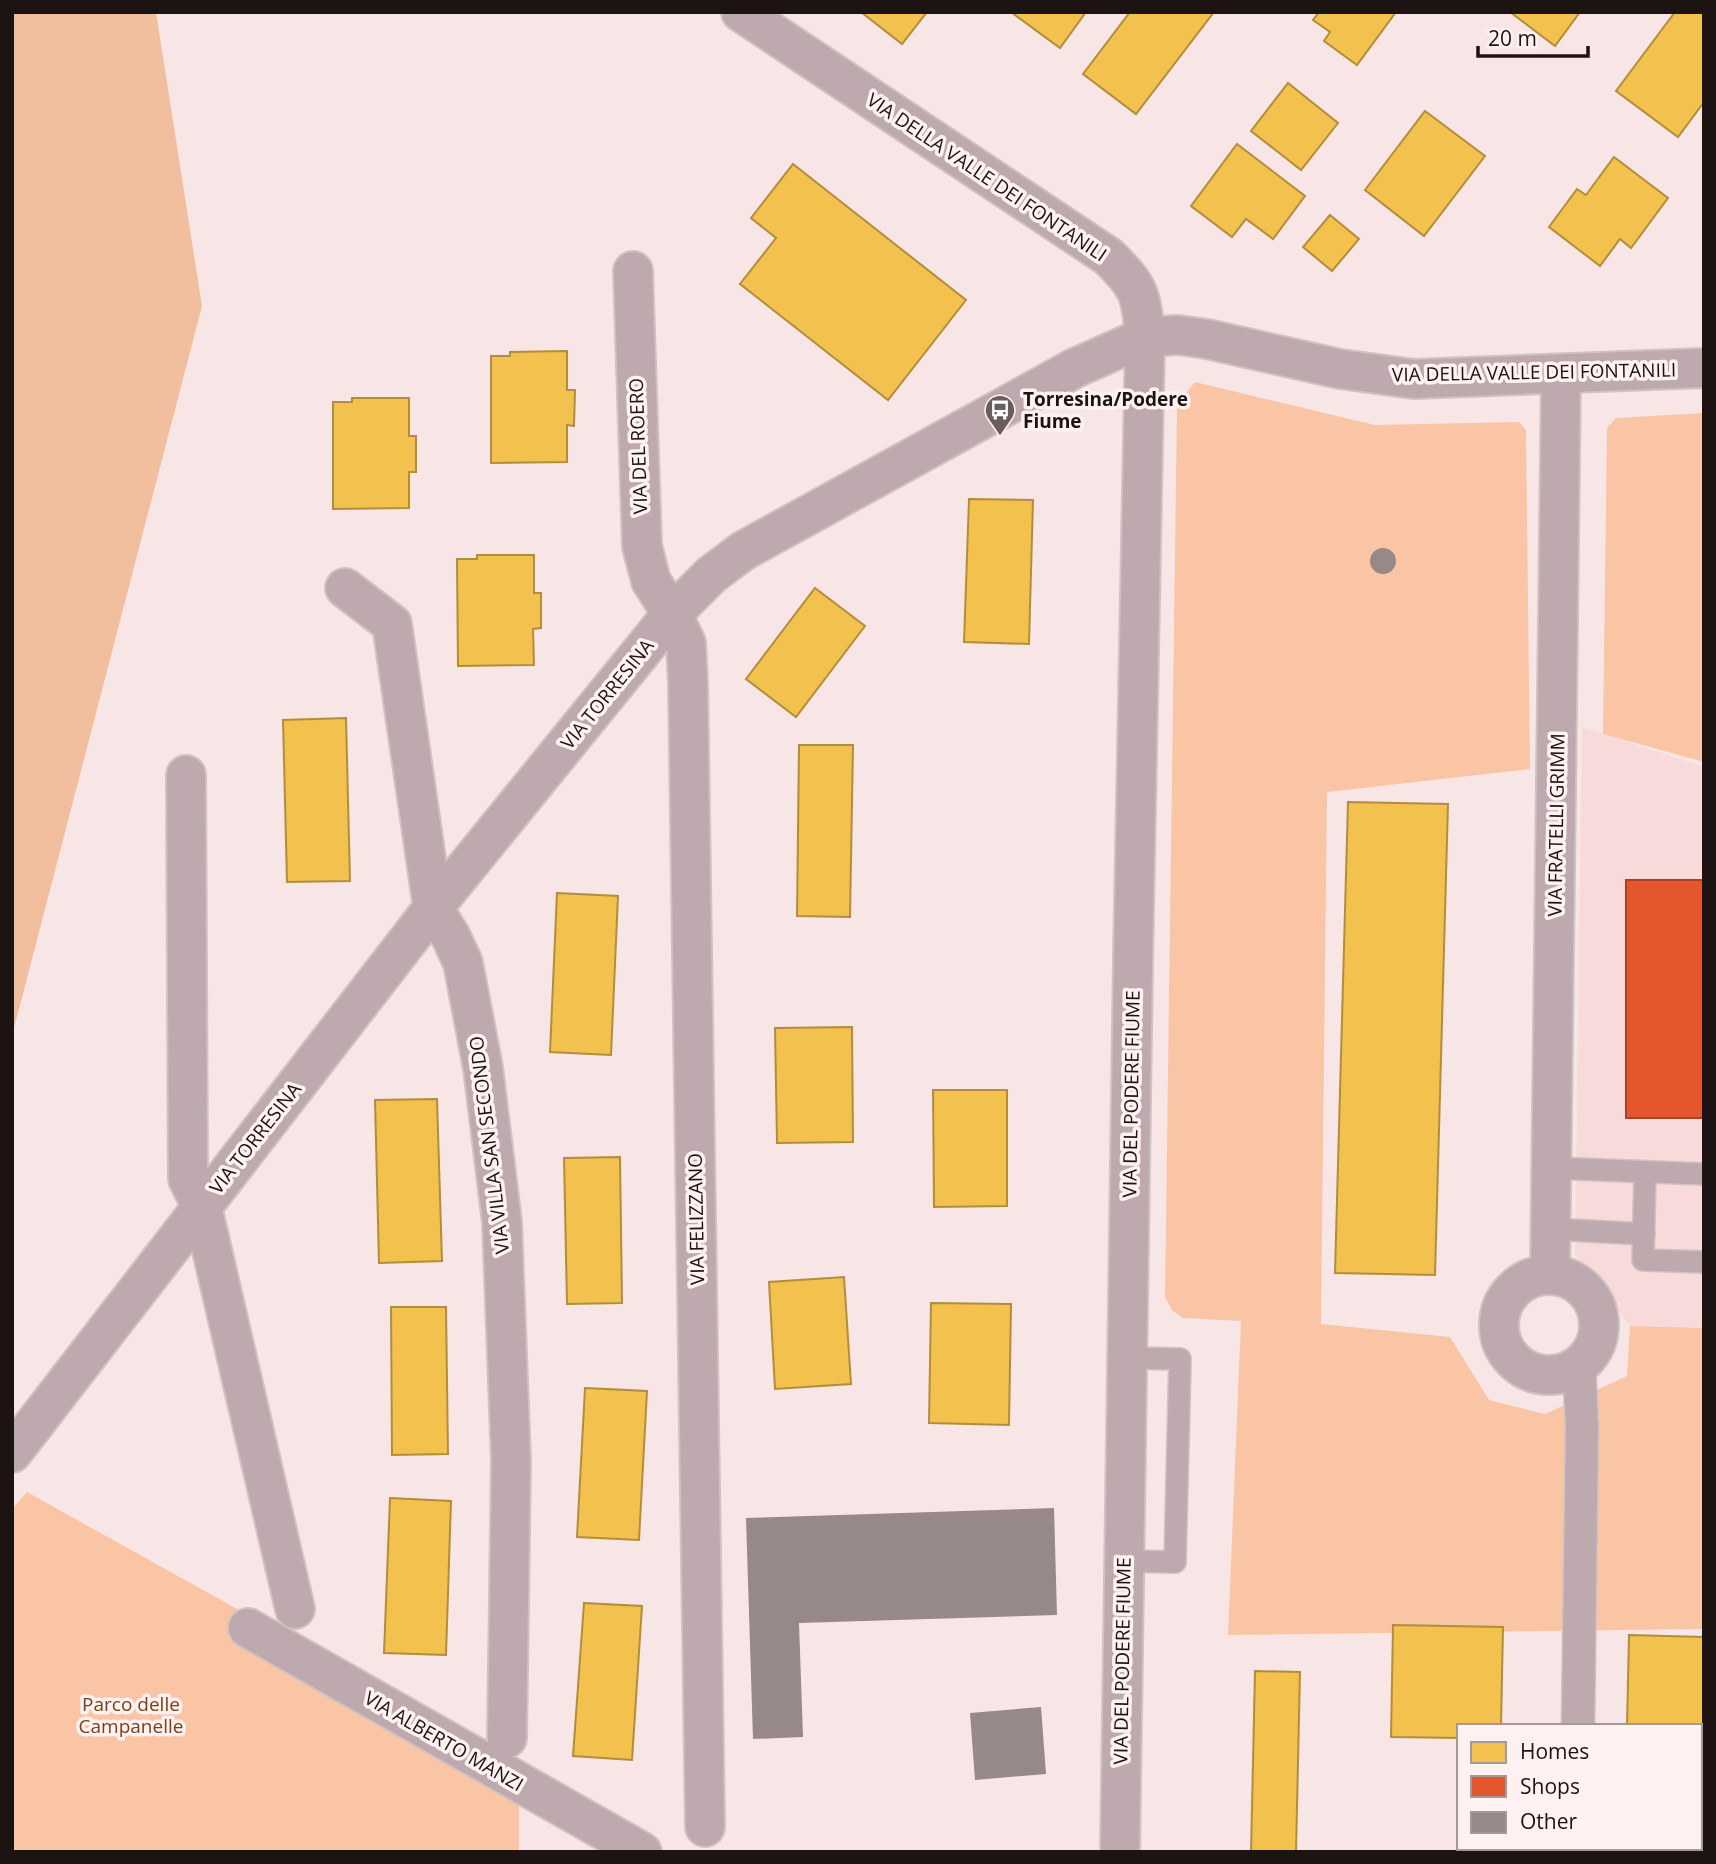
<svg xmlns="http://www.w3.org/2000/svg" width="1716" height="1864" viewBox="0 0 1716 1864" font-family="'Open Sans',sans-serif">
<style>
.built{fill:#f8dada}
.green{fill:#f9c5a4}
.forest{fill:#f2bf9e}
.homes{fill:#f2c14e;stroke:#b28d3c;stroke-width:2}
.shops{fill:#e4572e;stroke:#a94326;stroke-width:2}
.building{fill:#968988}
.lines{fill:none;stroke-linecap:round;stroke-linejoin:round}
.service-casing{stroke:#cfc2c2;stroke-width:24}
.pedestrian-casing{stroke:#cfc2c2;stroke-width:35}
.minor-casing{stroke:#cfc2c2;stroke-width:42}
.service{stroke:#bda9ae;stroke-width:21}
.pedestrian{stroke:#bda9ae;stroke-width:32}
.minor{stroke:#bda9ae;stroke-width:38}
.labels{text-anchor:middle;stroke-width:7;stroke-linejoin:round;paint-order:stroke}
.street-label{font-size:19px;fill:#1e1313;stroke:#fef1f1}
.poi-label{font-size:19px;font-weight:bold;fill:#1e1313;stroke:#fef1f1;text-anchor:start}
.park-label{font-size:19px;fill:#764216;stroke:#fef1f1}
</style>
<rect width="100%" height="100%" fill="#f8e6e6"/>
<polygon class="built" points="1582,727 1704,767 1704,1328 1630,1326 1575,1254"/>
<g class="green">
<polygon points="1195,382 1375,425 1519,422 1526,430 1530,769 1327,792 1321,1324 1450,1337 1489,1400 1545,1414 1627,1376 1630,1326 1704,1328 1704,1629 1228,1635 1241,1321 1183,1318 1172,1310 1165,1297 1177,404"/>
<polygon points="1704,413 1704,762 1603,734 1607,428 1616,418"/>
<polygon points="27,1492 248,1615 524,1762 519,1802 519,1852 12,1852 12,1509"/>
</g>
<polygon class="forest" points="12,12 156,12 202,306 12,1036"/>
<g class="homes">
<polygon points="861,12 927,12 902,44"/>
<polygon points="1011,12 1086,12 1060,48"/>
<polygon points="1130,12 1214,12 1136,114 1083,74"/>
<polygon points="1319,12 1396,12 1357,65 1324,41 1330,32 1313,20"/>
<polygon points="1510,12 1580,12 1555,46"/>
<polygon points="1675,12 1704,12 1704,102 1678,137 1616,91"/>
<polygon points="1288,83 1338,123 1301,170 1251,131"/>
<polygon points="1425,111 1485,156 1424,236 1365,190"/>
<polygon points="1237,144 1305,196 1273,239 1246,219 1232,237 1191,206"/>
<polygon points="1614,157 1668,198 1631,248 1620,239 1600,266 1549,227 1577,189 1586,195"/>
<polygon points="793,164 966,300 888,400 740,284 776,238 751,218"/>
<polygon points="1330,215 1359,239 1332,271 1303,247"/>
<polygon points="567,351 567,390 575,390 574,426 567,425 567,462 491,463 491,356 510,356 510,352"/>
<polygon points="352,398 409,398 409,436 416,436 416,472 409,472 409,508 333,509 333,402 352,402"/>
<polygon points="969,499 1033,500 1029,644 964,642"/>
<polygon points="477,555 534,555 534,593 541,593 541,628 533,629 534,665 458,666 457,559 477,559"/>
<polygon points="815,588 865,626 796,717 746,679"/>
<polygon points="346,718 350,881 287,882 283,720"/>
<polygon points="799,745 853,745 850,917 797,916"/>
<polygon points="1348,802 1448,804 1435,1275 1335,1273"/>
<polygon points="557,893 618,896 611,1055 550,1052"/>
<polygon points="852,1027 853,1142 777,1143 775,1028"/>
<polygon points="933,1090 1007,1090 1007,1206 934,1207"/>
<polygon points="437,1099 442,1261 379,1263 375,1100"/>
<polygon points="620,1157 622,1303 567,1304 564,1158"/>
<polygon points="844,1277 851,1384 775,1389 769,1282"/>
<polygon points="931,1303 1011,1304 1009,1425 929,1423"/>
<polygon points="391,1307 446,1307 448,1454 392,1455"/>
<polygon points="585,1388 647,1391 639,1540 577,1537"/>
<polygon points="390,1498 451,1501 446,1655 384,1653"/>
<polygon points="584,1603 642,1606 632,1760 573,1756"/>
<polygon points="1393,1625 1503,1627 1501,1726 1459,1726 1459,1738 1391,1737"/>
<polygon points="1629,1635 1704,1637 1704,1741 1700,1741 1700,1726 1627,1726"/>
<polygon points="1255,1671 1300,1672 1296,1852 1251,1852"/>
</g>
<rect class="shops" x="1626" y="880" width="78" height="238"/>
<g class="building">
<circle cx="1383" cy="561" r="13"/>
<polygon points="1054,1508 1057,1615 799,1623 803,1737 753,1739 746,1518"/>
<polygon points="1041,1707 1046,1774 975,1780 970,1713"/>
</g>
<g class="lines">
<g class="service-casing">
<g id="service">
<polyline points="1552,1168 1704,1174"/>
<polyline points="1645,1172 1643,1260 1704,1262"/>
<polyline points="1551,1229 1644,1234"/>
<polyline points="1124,1561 1175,1562 1180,1359 1127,1358"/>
</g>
</g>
<g class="pedestrian-casing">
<g id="pedestrian">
<polyline points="1578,1726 1582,1426 1579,1366"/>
<polyline points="1576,1852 1576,1848"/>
</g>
</g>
<g class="minor-casing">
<g id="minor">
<path d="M741 12 1109 257C1140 288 1141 294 1145 337L1133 961 1120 1852"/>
<polyline points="633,271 642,546 651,581 672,614 686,643 688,682 705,1827"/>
<polyline points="345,588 392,624 433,908 451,937 463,963 483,1068 502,1222 511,1461 507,1738"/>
<polyline points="186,775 188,1179 202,1207 295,1609"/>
<polyline points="1550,1275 1561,374"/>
<circle cx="1549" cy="1325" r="50"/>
<polyline points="12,1453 433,908 672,614 711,575 743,551 1075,368 1145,337 1178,335 1207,339 1340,369 1414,379 1704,368"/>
<polyline points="248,1628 642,1852"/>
</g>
</g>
<use href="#service" class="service"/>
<use href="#pedestrian" class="pedestrian"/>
<use href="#minor" class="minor"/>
</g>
<defs>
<g id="bus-pin" transform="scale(1.575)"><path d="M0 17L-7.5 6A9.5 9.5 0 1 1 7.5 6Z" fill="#6a5d5d" stroke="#fef1f1"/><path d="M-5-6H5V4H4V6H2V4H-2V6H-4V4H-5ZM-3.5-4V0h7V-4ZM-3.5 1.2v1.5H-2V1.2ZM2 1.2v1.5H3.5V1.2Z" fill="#fff"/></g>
</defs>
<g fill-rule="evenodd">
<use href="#bus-pin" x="1000" y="410"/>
</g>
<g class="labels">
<g class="street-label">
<text transform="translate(987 177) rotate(34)" y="7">VIA DELLA VALLE DEI FONTANILI</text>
<text transform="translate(1534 372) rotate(-1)" y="7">VIA DELLA VALLE DEI FONTANILI</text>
<text transform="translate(638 446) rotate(-92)" y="7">VIA DEL ROERO</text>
<text transform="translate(607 694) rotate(-51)" y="7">VIA TORRESINA</text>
<text transform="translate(1556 825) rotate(-89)" y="7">VIA FRATELLI GRIMM</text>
<text transform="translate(1131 1094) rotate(-89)" y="7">VIA DEL PODERE FIUME</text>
<text transform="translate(255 1138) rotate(-52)" y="7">VIA TORRESINA</text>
<text transform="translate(489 1145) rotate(-97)" y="7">VIA VILLA SAN SECONDO</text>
<text transform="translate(696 1219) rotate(-91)" y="7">VIA FELIZZANO</text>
<text transform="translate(1122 1661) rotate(-89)" y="7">VIA DEL PODERE FIUME</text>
<text transform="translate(444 1741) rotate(30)" y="7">VIA ALBERTO MANZI</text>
</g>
<g class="poi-label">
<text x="1023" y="406">Torresina/Podere<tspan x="1023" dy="22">Fiume</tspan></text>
</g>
<g class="park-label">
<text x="131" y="1711">Parco delle<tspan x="131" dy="22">Campanelle</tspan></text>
</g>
</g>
<rect width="1716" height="1864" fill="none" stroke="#1e1313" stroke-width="28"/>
<rect x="1457" y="1724" width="245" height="126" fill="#fef1f1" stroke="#a49898" stroke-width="2"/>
<rect x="1471" y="1742" width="35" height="21" fill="#f2c14e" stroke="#a49898" stroke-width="2"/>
<text x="1520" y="1759" font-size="21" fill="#1e1313">Homes</text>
<rect x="1471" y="1776" width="35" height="21" fill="#e4572e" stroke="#a49898" stroke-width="2"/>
<text x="1520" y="1794" font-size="21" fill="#1e1313">Shops</text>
<rect x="1471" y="1812" width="35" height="21" fill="#968988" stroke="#a49898" stroke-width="2"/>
<text x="1520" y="1829" font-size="21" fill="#1e1313">Other</text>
<path d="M1478 46v10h110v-10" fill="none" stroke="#1e1313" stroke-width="3.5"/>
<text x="1488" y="46" font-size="21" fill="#1e1313" stroke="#fef1f1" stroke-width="5" paint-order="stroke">20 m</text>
</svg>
